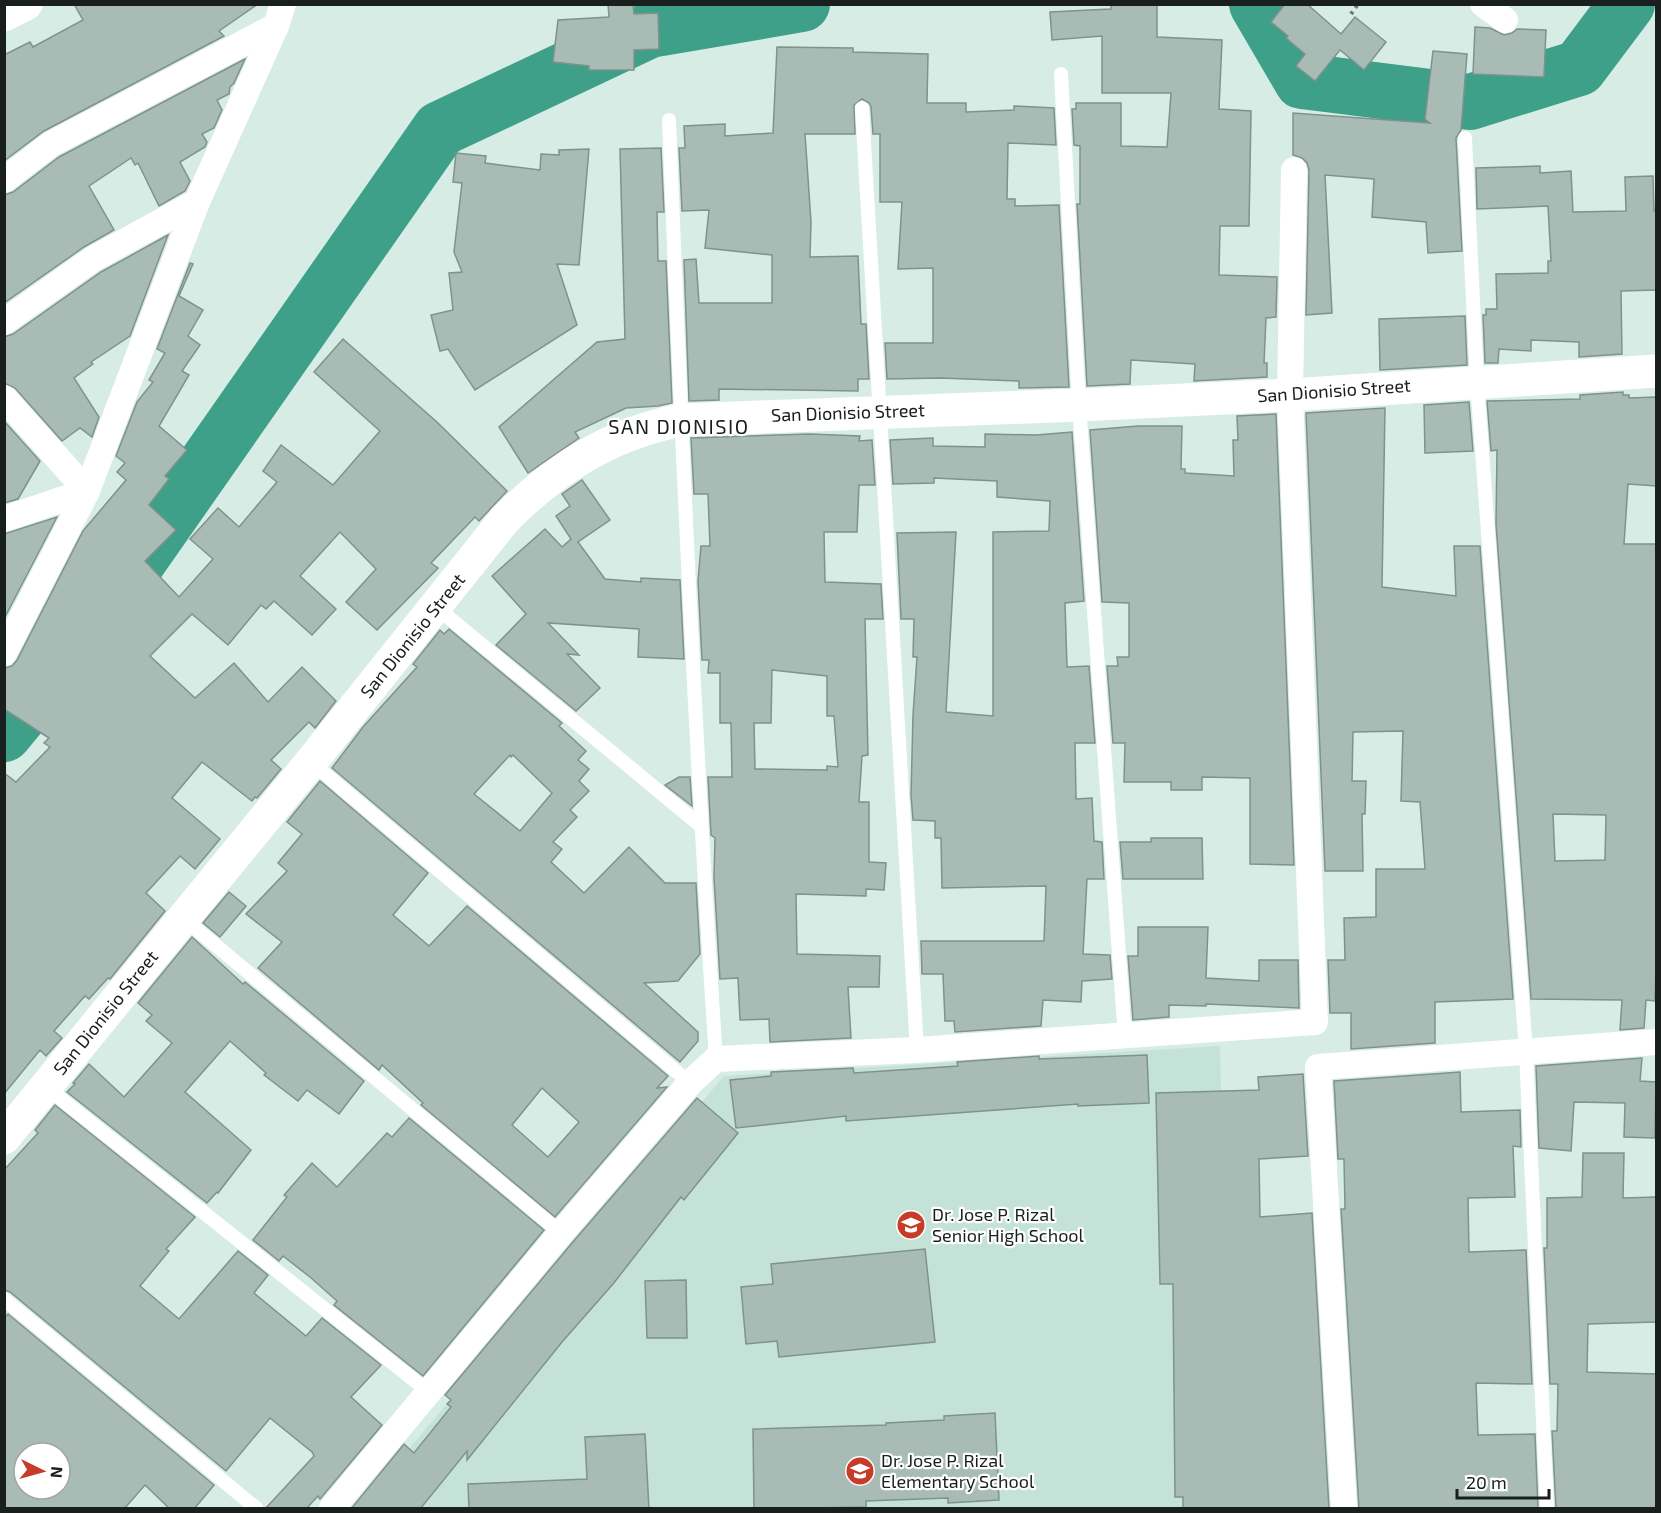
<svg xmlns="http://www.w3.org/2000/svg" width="1661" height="1513" viewBox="0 0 1661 1513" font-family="'Exo 2',sans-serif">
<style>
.built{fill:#c4e2d8}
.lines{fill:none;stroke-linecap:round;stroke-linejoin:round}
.river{stroke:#3ea088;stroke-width:56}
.building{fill:#a8bcb5;stroke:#7f928c;stroke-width:1.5;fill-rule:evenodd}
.path{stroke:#6e7b77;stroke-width:4;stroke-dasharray:3 4.5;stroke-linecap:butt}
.lane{stroke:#fff;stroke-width:14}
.street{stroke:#fff;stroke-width:26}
.secondary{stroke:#fff;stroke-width:33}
.labels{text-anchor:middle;stroke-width:4.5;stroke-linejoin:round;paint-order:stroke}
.street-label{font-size:18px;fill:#181f1d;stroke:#fff}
.poi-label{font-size:18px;fill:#181f1d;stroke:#fff;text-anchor:start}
.neighbourhood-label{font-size:20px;letter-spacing:1.5px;fill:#181f1d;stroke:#fff}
</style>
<rect width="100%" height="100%" fill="#d7ece5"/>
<polygon class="built" points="1220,1046 1227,1374 1227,1508 359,1508 724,1076"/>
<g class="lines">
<g class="river">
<polyline points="1257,4 1302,81 1470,102 1579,68 1627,4"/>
<polyline points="123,583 440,129 650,30 802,4"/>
<polyline points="4,734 67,658"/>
</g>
</g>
<g class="building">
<polygon points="74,4 258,4 219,31 224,36 44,131 4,161 4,55 30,42 33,47 83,20"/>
<polygon points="608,4 633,4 634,14 658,13 659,49 634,50 634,70 589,70 589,66 553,62 558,20 609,17"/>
<polygon points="1111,4 1157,4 1157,37 1222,40 1219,109 1251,111 1249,226 1220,226 1219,275 1277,277 1276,317 1266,318 1264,363 1267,363 1267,377 1194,381 1195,364 1131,360 1130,384 1087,386 1077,204 1080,204 1080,146 1074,145 1072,109 1076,109 1076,103 1121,103 1121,146 1167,147 1171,93 1102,93 1102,36 1052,40 1050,12 1111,9"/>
<polygon points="1285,4 1307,4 1341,34 1355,17 1386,42 1364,70 1340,50 1315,81 1296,66 1305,54 1286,38 1288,36 1271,22"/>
<polygon points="1475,27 1490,28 1504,35 1512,33 1517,29 1546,30 1544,77 1473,74"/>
<polygon points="777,47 853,48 853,52 928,54 927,103 966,103 966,112 1014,110 1014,106 1054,108 1056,145 1008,143 1007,199 1015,199 1015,206 1059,205 1069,387 1019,388 1019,381 941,378 887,379 885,343 933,343 933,268 898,269 902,202 880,202 880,134 873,134 871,107 869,103 862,99 854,105 855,134 805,134 811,222 810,257 858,256 861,324 866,324 869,379 858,379 858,391 719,389 719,400 689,401 684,260 696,259 699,303 772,303 772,255 705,248 709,210 682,211 679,148 685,148 684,126 725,124 725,136 773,133"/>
<polygon points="1433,51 1467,54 1461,130 1456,138 1462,251 1428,253 1426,222 1372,217 1374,179 1325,175 1332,313 1306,315 1309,170 1307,163 1302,158 1293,155 1293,113 1430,123 1425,119"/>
<polygon points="245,59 234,83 230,87 229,94 217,100 222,110 214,128 202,134 207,142 205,147 180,162 190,181 185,191 159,206 138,163 135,165 131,158 89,186 114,230 84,247 4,303 4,195 13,192 59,157"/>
<polygon points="661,148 664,212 657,212 658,261 666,261 672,403 658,406 626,408 575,432 579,438 528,473 499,427 597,342 625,339 620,149"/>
<polygon points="589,149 579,265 557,264 577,325 475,390 448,349 440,351 431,315 453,310 449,273 462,272 454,252 462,183 453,182 456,153 486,156 485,163 540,170 541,154 559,155 559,150"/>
<polygon points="1540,166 1540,173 1571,171 1573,212 1626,211 1625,177 1653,176 1654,211 1656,210 1656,290 1621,291 1622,354 1579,357 1579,342 1531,340 1531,351 1499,349 1498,363 1485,363 1483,315 1486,315 1486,309 1497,309 1496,274 1548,273 1548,261 1551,261 1548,206 1477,209 1476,168"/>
<polygon points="168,235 130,336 91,362 93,364 74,378 99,417 92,437 80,428 62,441 15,388 4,383 4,337 13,334 101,272"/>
<polygon points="190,263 193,264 179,296 203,310 188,336 200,345 182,371 189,375 159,426 187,450 165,476 169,479 149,505 176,530 145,561 179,597 213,559 190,539 218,508 239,527 277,482 263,471 281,445 333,485 380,431 314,372 343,339 438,423 507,491 479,521 475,517 431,563 438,568 377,630 346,602 376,569 340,532 300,576 336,609 312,635 274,601 266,609 261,605 228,645 192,614 150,656 195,698 234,663 268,702 302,667 336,701 315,728 309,722 271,760 281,769 257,798 255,797 252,801 202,762 172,798 220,839 195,869 180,856 146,893 165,911 110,979 108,978 89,999 85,996 54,1031 62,1038 46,1056 40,1050 4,1094 4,773 16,782 50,747 44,743 49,738 4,709 4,668 12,666 17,660 83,531 126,480 117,472 125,463 116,456 137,402 153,382 149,380 165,353 157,349"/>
<polygon points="1465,316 1467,365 1380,370 1379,319"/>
<path d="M1623 392V395H1629V398L1656 397V486L1628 484 1624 544H1656V970L1655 1001 1646 1000 1644 1028 1620 1030 1622 1000 1531 999 1496 524 1497 450 1491 451 1487 401 1580 399V395ZM1553 814 1606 815 1605 860 1555 861Z"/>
<polygon points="1469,402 1473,451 1425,453 1424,405"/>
<polygon points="1385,408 1382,587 1456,596 1454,546 1480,546 1513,999 1435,1002 1435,1043 1351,1049 1351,1013 1330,1013 1328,960 1345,960 1344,918 1376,917 1376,869 1425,869 1420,802 1401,801 1403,731 1353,732 1352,781 1366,781 1365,814 1362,814 1363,871 1325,871 1306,413"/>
<polygon points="1276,414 1294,865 1250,864 1250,778 1202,777 1202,790 1171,790 1171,782 1124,782 1125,743 1113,743 1107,666 1118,666 1117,657 1129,657 1129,603 1102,602 1090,430 1138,426 1182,426 1181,469 1185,469 1185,473 1234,476 1233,440 1238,440 1237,416"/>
<polygon points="4,421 40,461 18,499 4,503"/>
<polygon points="1072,432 1084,601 1065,603 1067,667 1089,666 1095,743 1075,743 1076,799 1092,798 1094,841 1102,842 1104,879 1087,879 1083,954 1110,955 1112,979 1082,981 1081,1002 1043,1000 1041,1026 955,1032 954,1021 945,1021 943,974 922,974 921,941 1044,941 1046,886 942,888 941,838 935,838 935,821 913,820 911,795 913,715 917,657 913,657 914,619 901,619 897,533 956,532 946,712 993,716 993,532 1049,531 1050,501 997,497 997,481 934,478 934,483 893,484 890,440 933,438 933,446 985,447 985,434 1036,435"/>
<path d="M809 434 860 436 859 441 872 440 875 485H859L857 532H824L825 582 881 584 883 619H865L868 755 862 756 859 802H869V862L886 863 884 890 866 889V896L796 894 797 954 880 956 879 987H848L851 1038 770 1042 769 1019 740 1020 738 978 720 979 714 878 715 838 711 835 708 777H732L731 723H720V673H708L709 660H702L698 581 701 546H710L708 494H694L691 438ZM772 670 827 676V716H834L838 767 827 766V770L755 769 754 723H771Z"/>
<polygon points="582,480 610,520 578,542 605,579 641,582 641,578 680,580 684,659 638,657 639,629 548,623 579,655 567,654 600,688 576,711 496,645 526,614 492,576 545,529 562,547 571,539 556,516 570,506 562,494"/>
<polygon points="57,517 4,619 4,534"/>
<path d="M449 629 562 723 559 726 586 751 578 760 589 769 579 781 589 791 570 810 577 817 553 842 562 849 551 862 584 893 629 847 665 883H696L700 954 678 981 644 983 698 1032V1041L680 1062 332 768 363 727 417 667 413 664 440 630 444 634ZM510 755 511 757 513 755 552 793 520 831 474 794Z"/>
<polygon points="679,777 690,777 692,806 665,785"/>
<path d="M320 781 428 873 393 915 429 946 467 906 668 1076 657 1088 667 1087 555 1217 421 1105 423 1103 382 1065 379 1070 258 968 282 942 246 914 287 871 278 863 302 834 287 822ZM542 1088 579 1122 548 1157 512 1125Z"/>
<polygon points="1151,838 1202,838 1203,879 1123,879 1120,842 1151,842"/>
<polygon points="229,892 246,906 220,937 203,923"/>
<polygon points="1138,927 1208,927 1206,978 1259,981 1259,960 1298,960 1299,1008 1206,1004 1206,1006 1169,1005 1169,1017 1133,1020 1128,956 1138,956"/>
<polygon points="192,937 243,984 245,982 364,1081 339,1114 307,1090 298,1101 264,1075 266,1073 230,1041 185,1092 251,1150 218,1193 217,1192 207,1203 67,1092 75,1084 73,1083 89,1064 124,1097 172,1043 146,1021 152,1015 138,1003"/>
<polygon points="1147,1055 1149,1103 1078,1106 1078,1104 846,1121 846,1116 736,1128 730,1080 771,1076 771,1072 853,1068 854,1073 958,1066 957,1062 1039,1056 1039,1059"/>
<polygon points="1642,1058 1640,1081 1656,1082 1655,1138 1624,1137 1625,1103 1574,1102 1571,1151 1539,1148 1536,1066"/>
<polygon points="1460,1072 1461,1112 1520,1110 1521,1147 1513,1146 1515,1197 1468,1198 1469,1252 1526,1250 1532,1384 1476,1383 1478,1435 1535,1434 1538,1509 1359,1509 1341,1209 1345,1209 1344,1159 1338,1159 1334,1081"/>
<polygon points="1303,1074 1308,1156 1259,1159 1260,1217 1312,1213 1329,1509 1183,1509 1183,1497 1175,1497 1173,1284 1160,1284 1156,1093 1259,1090 1258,1077"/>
<polygon points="697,1098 738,1133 684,1200 681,1197 613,1284 562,1342 467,1460 467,1451 420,1509 351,1509 404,1444 414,1453 451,1407 447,1404 451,1400 445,1395 572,1243"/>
<polygon points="55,1105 195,1217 166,1249 169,1251 140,1286 179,1319 238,1251 268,1275 254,1293 306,1336 322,1318 381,1365 351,1397 382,1425 320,1499 318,1496 306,1509 265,1509 314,1456 312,1452 270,1418 226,1471 10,1292 4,1290 4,1170 38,1133 35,1130"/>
<polygon points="409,1118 544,1230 423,1376 334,1305 337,1301 310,1277 283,1256 279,1261 253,1240 287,1197 284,1195 312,1163 337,1187 387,1133 392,1137"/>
<polygon points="1583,1153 1624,1153 1623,1198 1656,1197 1656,1322 1588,1324 1587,1372 1656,1374 1656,1509 1556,1509 1552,1431 1557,1431 1558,1384 1550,1384 1544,1248 1547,1248 1547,1198 1582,1197"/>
<polygon points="925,1249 935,1342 779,1357 777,1341 746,1344 741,1287 773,1284 771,1264"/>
<polygon points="686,1280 687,1338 647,1338 645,1281"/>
<path d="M8 1314 214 1485 194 1509H170L145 1485 124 1509H4V1318ZM24 1453H60V1489H24Z"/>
<polygon points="995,1413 999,1500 948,1503 948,1498 866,1501 866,1507 754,1509 753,1429 886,1425 886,1423 944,1420 944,1416"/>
<polygon points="645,1434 649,1509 469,1509 468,1484 587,1479 585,1437"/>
</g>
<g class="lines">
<polyline class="path" points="1351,14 1358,4"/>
<g class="lane">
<polyline points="1061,74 1079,405 1125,1037"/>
<polyline points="862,108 917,1050"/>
<path d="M669 120C681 433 695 746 716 1059"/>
<polyline points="1465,138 1477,382 1526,1052 1547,1508"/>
<polyline points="436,607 701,826"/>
<polyline points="311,762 690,1083"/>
<polyline points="183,918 561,1233"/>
<polyline points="46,1087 429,1392"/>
<polyline points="4,1299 256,1508"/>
</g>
<g class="street">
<polyline points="1483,4 1505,20"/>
<polyline points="4,180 51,144 276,26"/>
<polyline points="4,322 93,259 197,202"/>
<polyline points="4,398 87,491"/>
<polyline points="4,519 87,491"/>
<polyline points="4,653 87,491 197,202 276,26 283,4"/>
<polyline points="332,1508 561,1233 690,1083 716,1059 917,1050 1315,1022 1290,395 1294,170"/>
<polyline points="1344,1508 1318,1067 1656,1042"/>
</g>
<g class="secondary">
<polyline points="4,15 26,4"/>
<path d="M4 1138 311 762 505 519C556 468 610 434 681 420L1079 405 1290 395 1656 371"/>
</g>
</g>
<defs>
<g id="school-disc" transform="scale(1.5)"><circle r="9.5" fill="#c73b29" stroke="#fff"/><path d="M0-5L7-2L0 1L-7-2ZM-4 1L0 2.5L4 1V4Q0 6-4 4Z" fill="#fff"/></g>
</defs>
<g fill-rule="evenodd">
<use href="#school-disc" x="911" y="1225"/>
<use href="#school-disc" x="860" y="1471"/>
</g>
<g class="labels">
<g class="street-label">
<text transform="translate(1334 391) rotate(-4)" y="6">San Dionisio Street</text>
<text transform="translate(848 413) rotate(-2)" y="6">San Dionisio Street</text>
<text transform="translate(413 636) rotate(-51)" y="6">San Dionisio Street</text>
<text transform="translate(106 1013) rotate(-51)" y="6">San Dionisio Street</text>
</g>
<g class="poi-label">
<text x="932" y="1221">Dr. Jose P. Rizal<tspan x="932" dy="21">Senior High School</tspan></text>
<text x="881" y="1467">Dr. Jose P. Rizal<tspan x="881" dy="21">Elementary School</tspan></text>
</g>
<g class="neighbourhood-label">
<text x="679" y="434">SAN DIONISIO</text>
</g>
</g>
<rect width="1661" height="1513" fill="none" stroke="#181f1d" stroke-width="12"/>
<g transform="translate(42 1471) rotate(95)"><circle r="28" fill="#ffffff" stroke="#a3a5a5" stroke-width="1.5"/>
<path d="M0-4.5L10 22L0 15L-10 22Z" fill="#c73b29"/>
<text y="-9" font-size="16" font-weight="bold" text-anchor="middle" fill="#181f1d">N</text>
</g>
<path d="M1457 1489v9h92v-9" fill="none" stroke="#181f1d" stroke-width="3"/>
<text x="1466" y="1489" font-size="18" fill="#181f1d" stroke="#ffffff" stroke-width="4.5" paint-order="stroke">20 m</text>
</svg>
